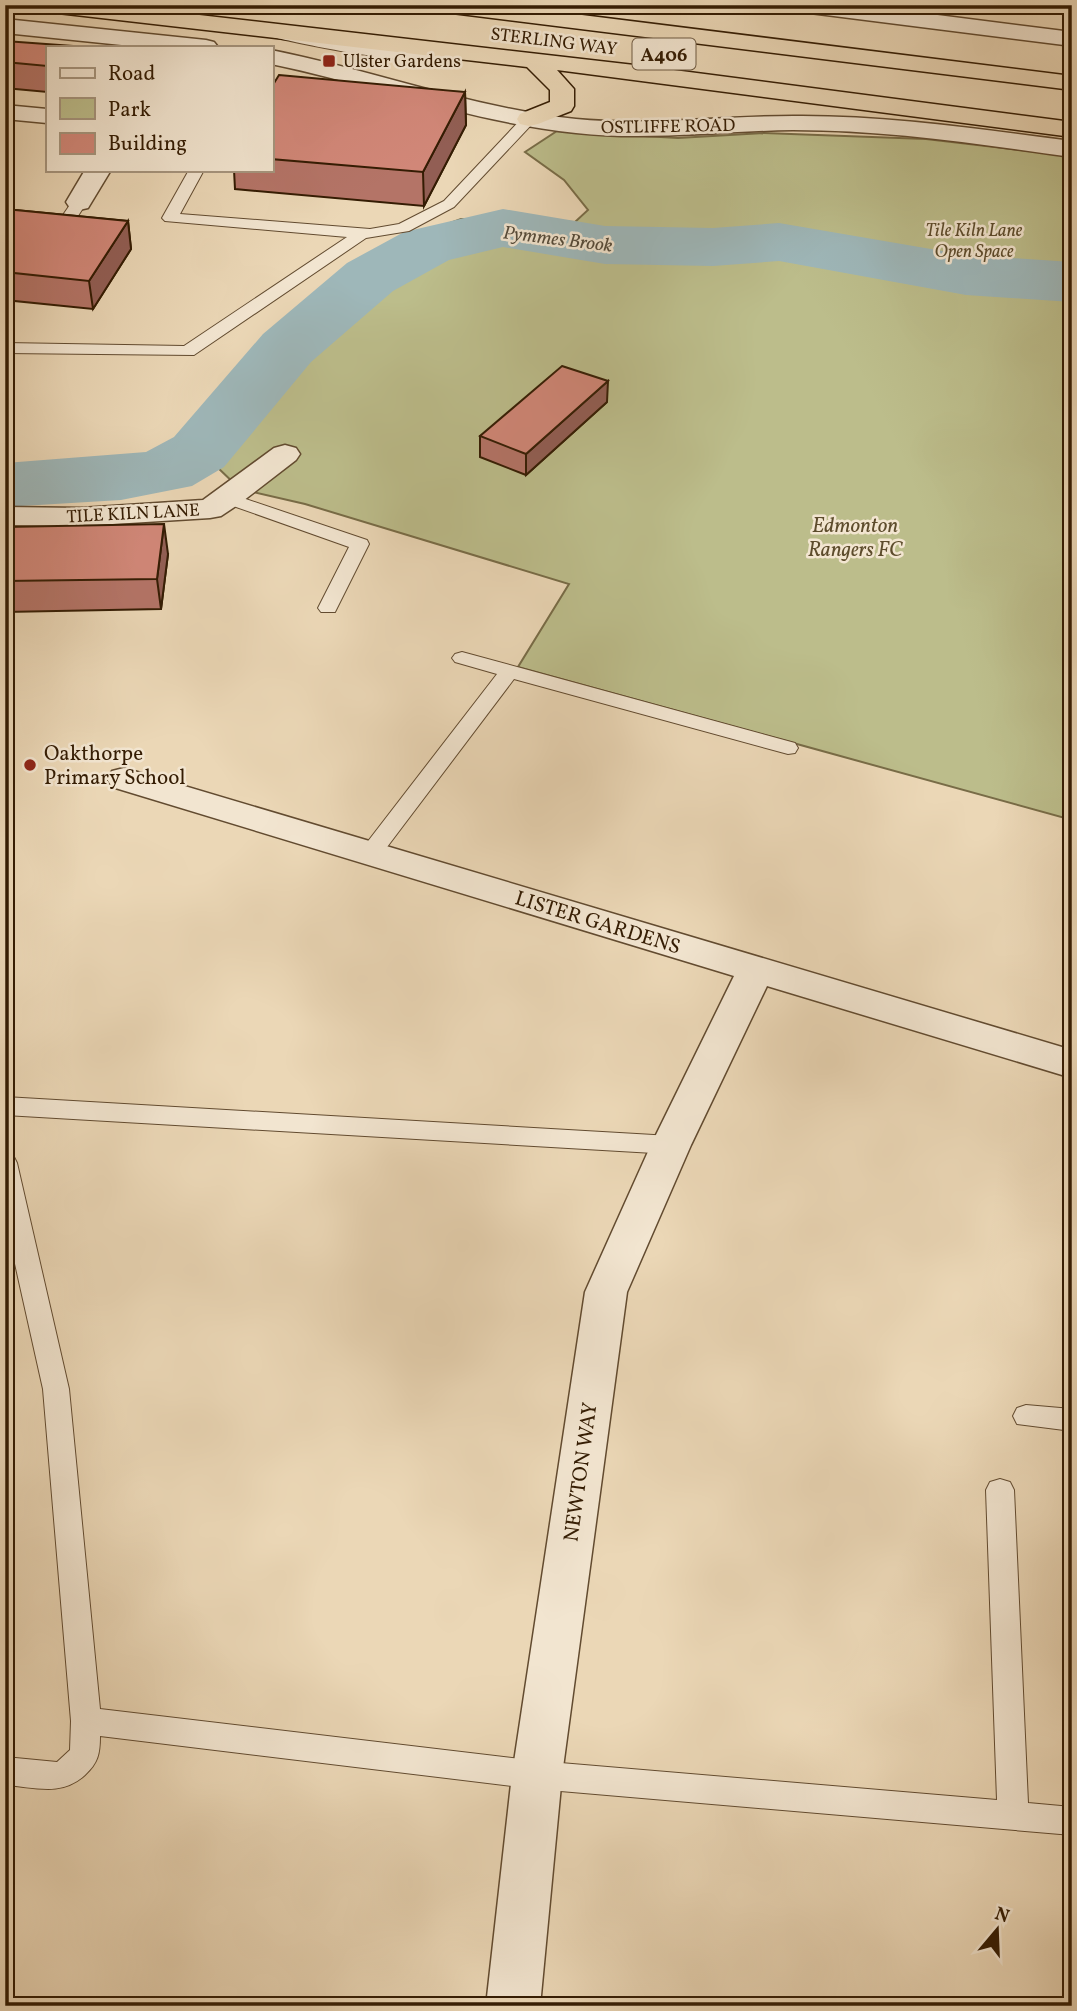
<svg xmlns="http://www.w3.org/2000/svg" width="1077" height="2011" viewBox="0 0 1077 2011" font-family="Vollkorn,serif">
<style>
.green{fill:#bcbd8b;stroke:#786c47;stroke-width:2}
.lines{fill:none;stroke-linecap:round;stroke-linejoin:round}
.river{fill:#9eb7b9;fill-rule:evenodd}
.service-casing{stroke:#624b30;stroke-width:2}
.minor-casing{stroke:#624b30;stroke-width:3}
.tertiary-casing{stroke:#624b30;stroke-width:3}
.trunk-casing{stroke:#341c03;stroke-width:3}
.service{fill:#f2e5d0;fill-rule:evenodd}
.minor{fill:#f2e5d0;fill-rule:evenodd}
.tertiary{fill:#f2e5d0;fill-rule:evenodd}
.trunk{fill:#ebd7b6;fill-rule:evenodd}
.wall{fill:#b47467;stroke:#341c03;stroke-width:2}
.shaded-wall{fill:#925e54;stroke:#341c03;stroke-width:2}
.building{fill:#d18778;stroke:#341c03;stroke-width:2}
.poi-dot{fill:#8f2418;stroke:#f2e5d0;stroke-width:2.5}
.labels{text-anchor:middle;stroke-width:5;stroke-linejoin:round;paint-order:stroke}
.far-street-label{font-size:18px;fill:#341c03;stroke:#f2e5d0}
.far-poi-label{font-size:18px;fill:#341c03;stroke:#f2e5d0;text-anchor:start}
.far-park-label{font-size:18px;font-style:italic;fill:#5d4c2c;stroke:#f2e5d0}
.shield{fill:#f2e5d0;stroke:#6d5840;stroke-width:2}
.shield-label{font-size:19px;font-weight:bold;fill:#341c03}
.far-water-label{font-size:19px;font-style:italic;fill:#544a3a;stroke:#f2e5d0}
.park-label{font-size:21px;font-style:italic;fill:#5d4c2c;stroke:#f2e5d0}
.poi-label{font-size:21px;fill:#341c03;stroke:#f2e5d0;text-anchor:start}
.street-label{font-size:21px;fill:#341c03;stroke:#f2e5d0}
</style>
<rect width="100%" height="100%" fill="#ebd7b6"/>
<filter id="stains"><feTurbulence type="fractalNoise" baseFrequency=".00286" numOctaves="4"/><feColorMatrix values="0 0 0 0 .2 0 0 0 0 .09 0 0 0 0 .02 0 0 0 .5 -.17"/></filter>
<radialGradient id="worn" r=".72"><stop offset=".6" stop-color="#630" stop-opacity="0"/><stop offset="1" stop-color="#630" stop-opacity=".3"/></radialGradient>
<polygon class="green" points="557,131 678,138 764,133 926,139 1072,156 1072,820 518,667 569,584 305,504 240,489 189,440 273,335 384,247 461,219 575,222 588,210 564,180 525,152"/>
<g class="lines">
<polygon class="river" points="503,209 605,226 713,228 779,223 966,255 1072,262 1072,302 966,295 779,261 713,266 605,264 503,247 449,260 393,291 311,362 224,467 192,486 121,500 5,507 5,463 146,452 174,437 263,334 347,263 404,232"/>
<g class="service-casing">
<g id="service">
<path d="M274 29 365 47 457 51 464 55C442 74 300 44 269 36V30Z"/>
<polygon points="529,115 534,116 536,119 534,122 454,207 409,231 366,238 194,355 5,353 5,343 184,346 347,237 165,221 162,218 189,170 204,170 180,214 370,229 399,224 444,201 524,116"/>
<polygon points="79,197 87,202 67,233 5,230 5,220 56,225 74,199"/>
<polygon points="228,493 367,540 369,544 335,612 321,612 318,608 349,547 222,502 219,498 222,494"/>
<polygon points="462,652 795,743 798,748 795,753 788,754 514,679 378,859 362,859 359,854 362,849 497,674 455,662 452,658 455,654"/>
<polygon points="5,1097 671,1136 679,1139 683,1145 679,1151 671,1154 5,1115"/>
<path d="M5 1154 14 1157 17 1163 69 1389 100 1709 537 1761 997 1800 986 1490 990 1482 1000 1479 1010 1482 1014 1490 1028 1803 1072 1807V1835L537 1789 100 1736C100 1754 98 1763 85 1775 61 1797 35 1787 5 1785V1757L57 1762 70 1750 71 1721 43 1389 5 1219Z"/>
<polygon points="1026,1405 1072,1409 1072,1431 1017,1424 1013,1416 1017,1408"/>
</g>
</g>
<g class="minor-casing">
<g id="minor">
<polygon points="791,5 859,5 1072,32 1072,46 802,12 794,10"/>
<polygon points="5,105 47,109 47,123 5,119"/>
<polygon points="85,170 111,170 88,208 79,210 70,208 66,202"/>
<polygon points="285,445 296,448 300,454 296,460 239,504 221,516 210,518 81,526 5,525 5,507 81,508 203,500 274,448"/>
<polygon points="124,768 1072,1050 1072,1078 767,986 691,1145 627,1292 562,1775 540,2006 486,2006 512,1775 585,1292 651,1145 734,976 112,787 107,779 112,771"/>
</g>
</g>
<g class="tertiary-casing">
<g id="tertiary">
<polygon points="5,19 206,40 214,42 218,47 141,47 5,33"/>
<path d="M271 50C373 70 472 108 576 119 648 126 720 116 793 116 886 115 979 129 1072 141V157C979 144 886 130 793 130 720 131 648 141 576 133 472 122 373 85 271 64Z"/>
</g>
</g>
<g class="trunk-casing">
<g id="trunk">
<polygon points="38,5 112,5 643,66 1072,122 1072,137 557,70 574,89 574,106 571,111 538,124 529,126 520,124 517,119 520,114 550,102 550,90 527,67 49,12 41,10"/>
<polygon points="433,5 502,5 1072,76 1072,90 444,12 436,10"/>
</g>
</g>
<use href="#service" class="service"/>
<use href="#minor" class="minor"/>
<use href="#tertiary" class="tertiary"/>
<use href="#trunk" class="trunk"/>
</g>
<g class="wall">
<polygon points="1035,5 1072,5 1072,12 1035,8"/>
<polygon points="5,41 47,47 47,92 5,88"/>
<polygon points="271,88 465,92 466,125 424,206 235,189 234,170 271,170"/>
<polygon points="5,209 128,221 131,249 93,309 5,300"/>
<polygon points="607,402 526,475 480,457 480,436"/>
<polygon points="5,527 168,554 161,609 5,612"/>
</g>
<g class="shaded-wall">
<polygon points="465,92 466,125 424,206 423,172"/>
<polygon points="128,221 131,249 93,309 89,281"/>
<polygon points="608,381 607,402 526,475 526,454"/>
<polygon points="164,524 168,554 161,609 157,579"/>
</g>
<g class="building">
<polygon points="5,41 87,47 47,47 47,66 5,62"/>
<polygon points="279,75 465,92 423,172 271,159 271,88"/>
<polygon points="5,209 128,221 89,281 5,272"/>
<polygon points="562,366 608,381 526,454 480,436"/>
<polygon points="164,524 157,579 5,581 5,527"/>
</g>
<g class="poi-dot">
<rect x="322" y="54" width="14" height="14" rx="3.5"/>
<circle cx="30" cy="765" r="7"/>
</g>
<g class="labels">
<g class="far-street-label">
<text transform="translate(554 41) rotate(7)" y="6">STERLING WAY</text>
<text transform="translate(668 126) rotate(-1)" y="6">OSTLIFFE ROAD</text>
<text transform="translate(133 513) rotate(-3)" y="6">TILE KILN LANE</text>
</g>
<g class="far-poi-label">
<text x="343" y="67">Ulster Gardens</text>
</g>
<g class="far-park-label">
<text x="974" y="236">Tile Kiln Lane<tspan x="974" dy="21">Open Space</tspan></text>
</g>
<rect class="shield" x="632.5" y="38.5" width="63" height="31" rx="5"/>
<g class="shield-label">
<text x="664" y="61">A406</text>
</g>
<g class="far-water-label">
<text transform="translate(558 238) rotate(7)" y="7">Pymmes Brook</text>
</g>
<g class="park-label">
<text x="855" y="532">Edmonton<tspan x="855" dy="24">Rangers FC</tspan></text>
</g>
<g class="poi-label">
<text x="44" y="760">Oakthorpe<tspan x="44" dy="24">Primary School</tspan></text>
</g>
<g class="street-label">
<text transform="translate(598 922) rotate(17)" y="7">LISTER GARDENS</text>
<text transform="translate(580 1472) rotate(-82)" y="7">NEWTON WAY</text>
</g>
</g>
<rect width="1077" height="2011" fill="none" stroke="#ebd7b6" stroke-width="28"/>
<rect x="7" y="7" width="1063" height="1997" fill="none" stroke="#341c03" stroke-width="3.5"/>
<rect x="14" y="14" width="1049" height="1983" fill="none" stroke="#341c03" stroke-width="2"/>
<rect x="46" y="46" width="228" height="126" fill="#f2e5d0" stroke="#a6957e" stroke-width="2"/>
<rect x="60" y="68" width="35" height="10" fill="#f2e5d0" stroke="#a6957e" stroke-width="2"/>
<text x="108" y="80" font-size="21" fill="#341c03">Road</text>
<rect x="60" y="98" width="35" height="21" fill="#bcbd8b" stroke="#a6957e" stroke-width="2"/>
<text x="108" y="116" font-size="21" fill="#341c03">Park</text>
<rect x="60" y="133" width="35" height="21" fill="#d18778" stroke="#a6957e" stroke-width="2"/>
<text x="108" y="150" font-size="21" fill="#341c03">Building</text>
<g transform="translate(997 1930) rotate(19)" stroke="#f2e5d0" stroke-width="5" paint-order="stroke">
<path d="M0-5L12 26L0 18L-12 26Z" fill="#341c03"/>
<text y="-10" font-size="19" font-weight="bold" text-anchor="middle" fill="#341c03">N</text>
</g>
<rect width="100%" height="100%" filter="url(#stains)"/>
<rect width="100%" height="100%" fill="url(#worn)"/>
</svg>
